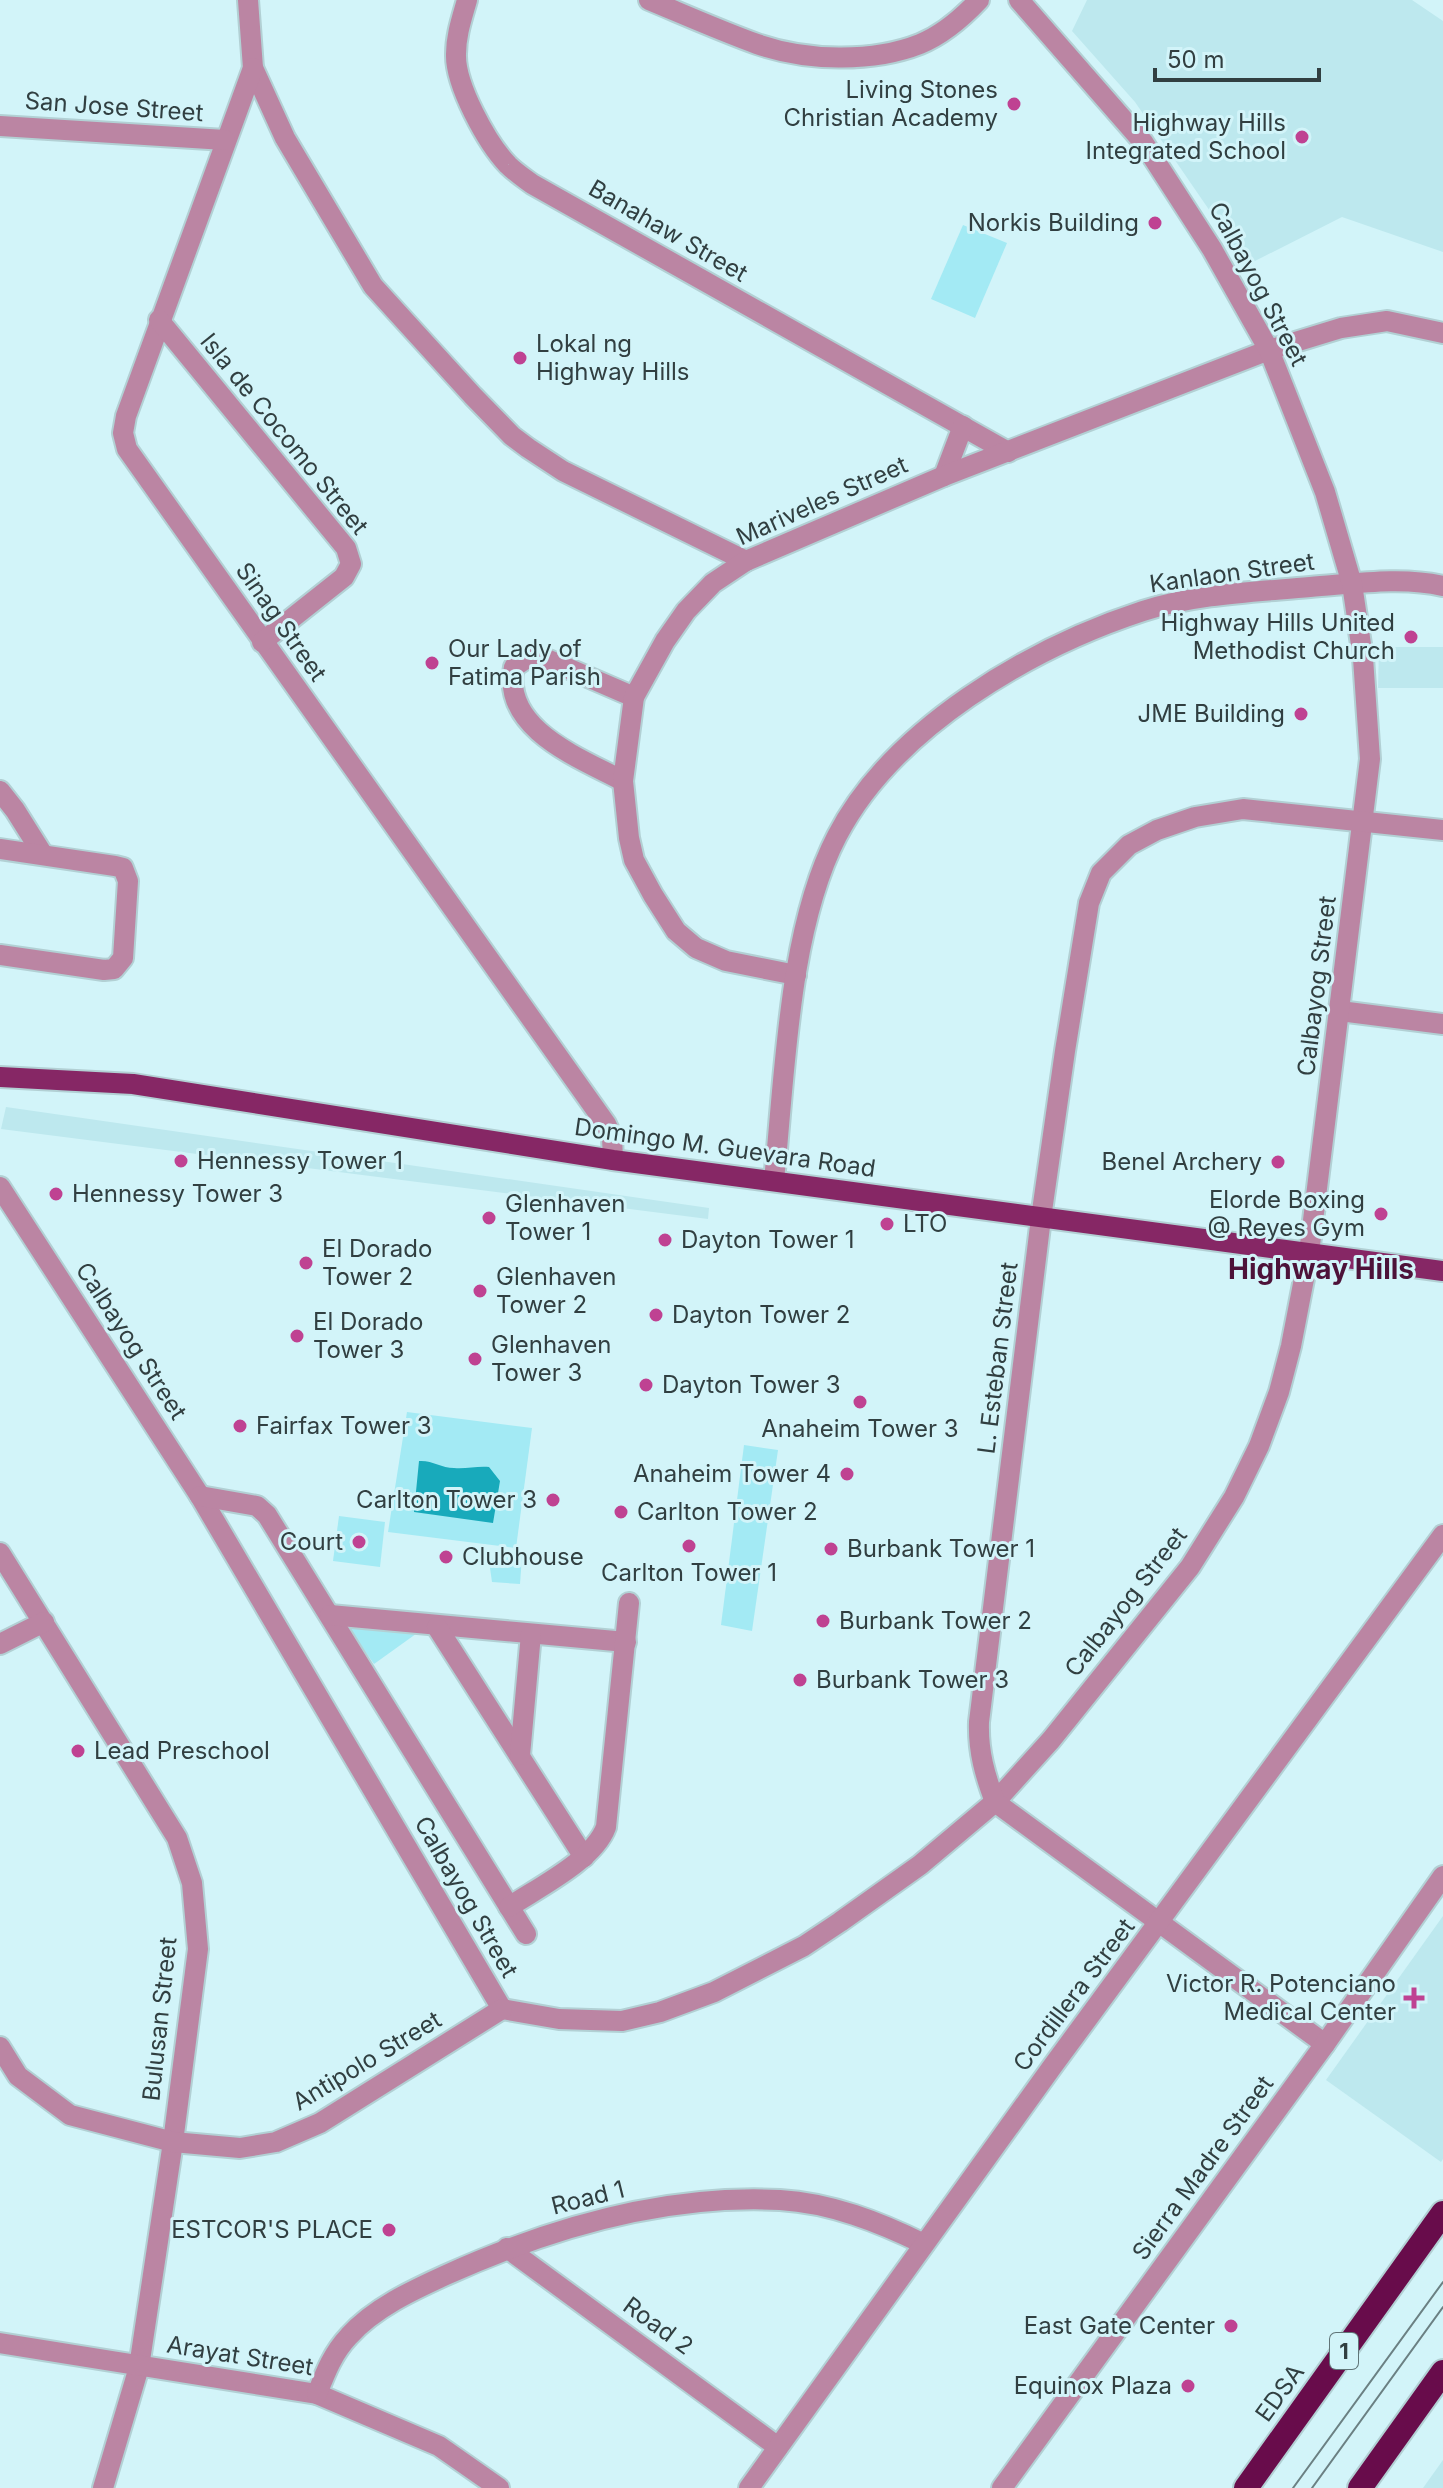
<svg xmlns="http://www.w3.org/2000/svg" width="1443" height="2488" viewBox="0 0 1443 2488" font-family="Inter,sans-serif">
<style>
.built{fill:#bde8ee}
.green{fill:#a3eaf4}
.water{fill:#18aabb}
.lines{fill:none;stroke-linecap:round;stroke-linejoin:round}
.minor-casing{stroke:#b2d0d4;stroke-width:24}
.major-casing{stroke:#b2d0d4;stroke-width:24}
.highway-casing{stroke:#b2d0d4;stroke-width:28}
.minor{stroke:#bb85a3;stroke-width:20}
.major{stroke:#862765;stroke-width:20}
.highway{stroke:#680c4b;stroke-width:24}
.tram{stroke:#6b8083;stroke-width:2}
.poi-dot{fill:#bf4292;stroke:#d2f4f9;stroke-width:3}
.labels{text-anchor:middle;stroke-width:6;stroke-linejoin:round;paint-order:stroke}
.shield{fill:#d2f4f9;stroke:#617578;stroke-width:2}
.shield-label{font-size:22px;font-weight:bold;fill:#313f41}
.poi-label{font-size:24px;fill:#313f41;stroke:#d2f4f9;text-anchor:start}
.street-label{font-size:24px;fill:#313f41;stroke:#d2f4f9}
.quarter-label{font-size:28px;font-weight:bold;fill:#4d1239;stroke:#d2f4f9}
</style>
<rect width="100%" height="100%" fill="#d2f4f9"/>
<g class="built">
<polygon points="1087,0 1412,0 1443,21 1443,252 1342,217 1247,265 1135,102 1072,31"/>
<polygon points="1379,647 1443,647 1443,688 1378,688"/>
<polygon points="6,1107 709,1208 708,1219 1,1129"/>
<polygon points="1443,1916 1443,2159 1441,2162 1326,2080"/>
<polygon points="1443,2460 1443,2488 1423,2488"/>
</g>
<g class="green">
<polygon points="963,225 1007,243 975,318 931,299"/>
<polygon points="407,1412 532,1428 516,1548 388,1532"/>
<polygon points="744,1445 778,1450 752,1631 721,1625"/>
<polygon points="339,1516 385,1522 380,1567 333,1561"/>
<polygon points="494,1552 522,1556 520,1584 492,1582 490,1568"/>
<polygon points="347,1626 420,1631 374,1664"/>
</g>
<path class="water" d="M419 1461C432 1460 441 1468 454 1468 466 1469 477 1466 489 1467L500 1481 493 1523 414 1512Z"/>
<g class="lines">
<g class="minor-casing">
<g id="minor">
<polyline points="248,0 253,68 285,138 373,286 473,396 512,436 528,448 563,471 746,561"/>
<path d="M467 0C462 18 456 35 456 54 455 85 487 143 508 165 515 172 524 178 532 184L1008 452"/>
<path d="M649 0C685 15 721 31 757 44 806 61 872 63 920 44 942 35 963 17 979 0"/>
<polyline points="253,68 126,416 123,433 127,449 606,1124 612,1137 613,1160"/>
<polyline points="0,126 225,140"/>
<polyline points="159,320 346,548 351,564 344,577 262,642"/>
<polyline points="944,476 963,426"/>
<path d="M623 781C580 758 501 729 514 667L527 658H544L634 697"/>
<polyline points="0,791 15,810 42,853"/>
<polyline points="0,849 115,866 123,868 128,881 123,958 114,969 104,970 0,955"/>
<polyline points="796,975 726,961 696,948 676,931 653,895 634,860 629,838 623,781 634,697 665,641 686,611 713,583 746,561 944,476 1269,350 1341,328 1387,321 1443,333"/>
<polyline points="1340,1011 1443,1024"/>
<path d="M774 1180C785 1076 788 930 837 836 893 728 1030 648 1143 611 1195 594 1255 592 1310 587 1352 584 1402 576 1443 586"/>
<polyline points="0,1187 200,1496 502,2009"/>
<polyline points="200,1496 257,1506 267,1515 526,1934"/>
<polyline points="0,1553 177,1838 192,1883 198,1949 173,2142 139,2367 103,2488"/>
<polyline points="330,1615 626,1642"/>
<polyline points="437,1627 584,1857"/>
<polyline points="0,1644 44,1622"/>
<polyline points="520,1755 531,1634"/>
<path d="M509 1907C539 1887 594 1860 606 1827L629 1603"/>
<polyline points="502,2009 559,2019 622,2021 660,2012 714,1992 804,1946 840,1922 920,1865 995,1802 1051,1740 1190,1567 1234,1497 1259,1446 1279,1392 1291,1346 1309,1253 1370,759 1363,658 1352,584 1325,492 1269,350 1212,249 1143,142 1019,0"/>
<path d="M1325 2044 995 1802C985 1775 978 1752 979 1722L1041 1218 1065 1051 1089 903 1101 873 1129 845 1157 830 1195 817 1243 809 1443 830"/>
<polyline points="0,2047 18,2076 70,2115 173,2142 240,2148 276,2142 320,2123 502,2009"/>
<polyline points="507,2248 778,2447"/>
<polyline points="0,2343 317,2394 439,2446 499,2488"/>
<path d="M317 2394C326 2371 333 2353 349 2336 374 2308 413 2290 446 2275 550 2228 665 2194 780 2200 831 2203 879 2222 924 2244"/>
<polyline points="749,2488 1052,2067 1443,1535"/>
<polyline points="1002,2488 1325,2044 1443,1876"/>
</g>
</g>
<g class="major-casing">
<polyline id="major" points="0,1077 133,1084 613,1160 1443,1271"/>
</g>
<g class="highway-casing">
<g id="highway">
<polyline points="1246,2488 1443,2213"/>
<polyline points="1360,2488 1443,2372"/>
</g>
</g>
<use href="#minor" class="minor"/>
<use href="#major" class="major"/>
<use href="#highway" class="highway"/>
<g class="tram">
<polyline points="1293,2488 1443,2282"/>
<polyline points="1312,2488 1443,2307"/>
</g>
</g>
<g class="poi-dot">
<circle cx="1014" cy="104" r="8"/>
<circle cx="1302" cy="137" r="8"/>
<circle cx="1155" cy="223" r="8"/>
<circle cx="520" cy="358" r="8"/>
<circle cx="1411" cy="637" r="8"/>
<circle cx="432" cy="663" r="8"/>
<circle cx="1301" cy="714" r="8"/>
<circle cx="181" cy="1161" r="8"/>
<circle cx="1278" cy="1162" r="8"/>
<circle cx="56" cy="1194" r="8"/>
<circle cx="1381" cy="1214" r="8"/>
<circle cx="489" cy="1218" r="8"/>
<circle cx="887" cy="1224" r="8"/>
<circle cx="665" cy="1240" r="8"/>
<circle cx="306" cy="1263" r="8"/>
<circle cx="480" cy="1291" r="8"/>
<circle cx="656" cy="1315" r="8"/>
<circle cx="297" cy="1336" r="8"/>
<circle cx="475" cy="1359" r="8"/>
<circle cx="646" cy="1385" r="8"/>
<circle cx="860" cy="1402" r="8"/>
<circle cx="240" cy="1426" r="8"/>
<circle cx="847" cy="1474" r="8"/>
<circle cx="553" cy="1500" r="8"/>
<circle cx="621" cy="1512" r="8"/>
<circle cx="359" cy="1542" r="8"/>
<circle cx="689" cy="1546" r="8"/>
<circle cx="831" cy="1549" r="8"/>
<circle cx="446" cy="1557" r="8"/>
<circle cx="823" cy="1621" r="8"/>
<circle cx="800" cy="1680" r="8"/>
<circle cx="78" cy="1751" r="8"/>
<path d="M1410 1986h8v8h8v8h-8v8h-8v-8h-8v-8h8z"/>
<circle cx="389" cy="2230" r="8"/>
<circle cx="1231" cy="2326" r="8"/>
<circle cx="1188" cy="2386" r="8"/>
</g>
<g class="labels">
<rect class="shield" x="1330" y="2333" width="28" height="36" rx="6"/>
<g class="shield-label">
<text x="1344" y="2359">1</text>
</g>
<g class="poi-label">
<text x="998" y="98" text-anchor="end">Living Stones<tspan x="998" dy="28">Christian Academy</tspan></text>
<text x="1286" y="131" text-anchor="end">Highway Hills<tspan x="1286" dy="28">Integrated School</tspan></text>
<text x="1139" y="231" text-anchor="end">Norkis Building</text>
<text x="536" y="352">Lokal ng<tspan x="536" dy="28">Highway Hills</tspan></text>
<text x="1395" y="631" text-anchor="end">Highway Hills United<tspan x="1395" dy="28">Methodist Church</tspan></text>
<text x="448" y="657">Our Lady of<tspan x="448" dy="28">Fatima Parish</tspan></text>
<text x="1285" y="722" text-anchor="end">JME Building</text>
<text x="197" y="1169">Hennessy Tower 1</text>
<text x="1262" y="1170" text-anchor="end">Benel Archery</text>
<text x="72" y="1202">Hennessy Tower 3</text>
<text x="1365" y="1208" text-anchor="end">Elorde Boxing<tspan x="1365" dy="28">@ Reyes Gym</tspan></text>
<text x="505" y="1212">Glenhaven<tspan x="505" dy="28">Tower 1</tspan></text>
<text x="903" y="1232">LTO</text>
<text x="681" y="1248">Dayton Tower 1</text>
<text x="322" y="1257">El Dorado<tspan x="322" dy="28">Tower 2</tspan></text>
<text x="496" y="1285">Glenhaven<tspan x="496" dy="28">Tower 2</tspan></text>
<text x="672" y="1323">Dayton Tower 2</text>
<text x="313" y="1330">El Dorado<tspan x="313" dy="28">Tower 3</tspan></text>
<text x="491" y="1353">Glenhaven<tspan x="491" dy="28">Tower 3</tspan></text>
<text x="662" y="1393">Dayton Tower 3</text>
<text x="256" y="1434">Fairfax Tower 3</text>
<text x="860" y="1437" text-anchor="middle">Anaheim Tower 3</text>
<text x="831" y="1482" text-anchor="end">Anaheim Tower 4</text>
<text x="537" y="1508" text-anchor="end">Carlton Tower 3</text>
<text x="637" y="1520">Carlton Tower 2</text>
<text x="343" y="1550" text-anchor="end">Court</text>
<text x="847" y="1557">Burbank Tower 1</text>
<text x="462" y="1565">Clubhouse</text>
<text x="689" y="1581" text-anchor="middle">Carlton Tower 1</text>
<text x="839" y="1629">Burbank Tower 2</text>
<text x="816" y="1688">Burbank Tower 3</text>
<text x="94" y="1759">Lead Preschool</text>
<text x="1396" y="1992" text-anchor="end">Victor R. Potenciano<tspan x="1396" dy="28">Medical Center</tspan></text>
<text x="373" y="2238" text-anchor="end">ESTCOR'S PLACE</text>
<text x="1215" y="2334" text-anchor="end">East Gate Center</text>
<text x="1172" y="2394" text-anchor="end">Equinox Plaza</text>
</g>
<g class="street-label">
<text transform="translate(114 107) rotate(4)" y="8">San Jose Street</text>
<text transform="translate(668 231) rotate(30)" y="8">Banahaw Street</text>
<text transform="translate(1258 284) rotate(62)" y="8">Calbayog Street</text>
<text transform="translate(284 434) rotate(51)" y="8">Isla de Cocomo Street</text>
<text transform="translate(822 501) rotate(-24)" y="8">Mariveles Street</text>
<text transform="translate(1232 573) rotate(-8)" y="8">Kanlaon Street</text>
<text transform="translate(281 622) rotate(55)" y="8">Sinag Street</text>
<text transform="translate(1317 986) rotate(-83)" y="8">Calbayog Street</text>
<text transform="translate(725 1148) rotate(8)" y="8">Domingo M. Guevara Road</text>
<text transform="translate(131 1341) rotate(57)" y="8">Calbayog Street</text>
<text transform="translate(998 1358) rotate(-83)" y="8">L. Esteban Street</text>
<text transform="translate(1126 1602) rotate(-52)" y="8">Calbayog Street</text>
<text transform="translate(466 1897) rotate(60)" y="8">Calbayog Street</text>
<text transform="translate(1074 1995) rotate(-53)" y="8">Cordillera Street</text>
<text transform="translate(160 2019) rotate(-84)" y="8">Bulusan Street</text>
<text transform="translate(367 2061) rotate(-31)" y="8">Antipolo Street</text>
<text transform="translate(1203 2168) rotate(-54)" y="8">Sierra Madre Street</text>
<text transform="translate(588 2198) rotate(-14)" y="8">Road 1</text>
<text transform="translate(658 2326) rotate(36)" y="8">Road 2</text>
<text transform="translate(240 2356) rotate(9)" y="8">Arayat Street</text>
<text transform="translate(1280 2393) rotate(-54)" y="8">EDSA</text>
</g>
<g class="quarter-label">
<text x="1321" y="1279">Highway Hills</text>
</g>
</g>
<path d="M1155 68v12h164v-12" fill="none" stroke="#313f41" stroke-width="4"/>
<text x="1167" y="68" font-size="24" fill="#313f41" stroke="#d2f4f9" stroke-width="6" paint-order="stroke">50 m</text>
</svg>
